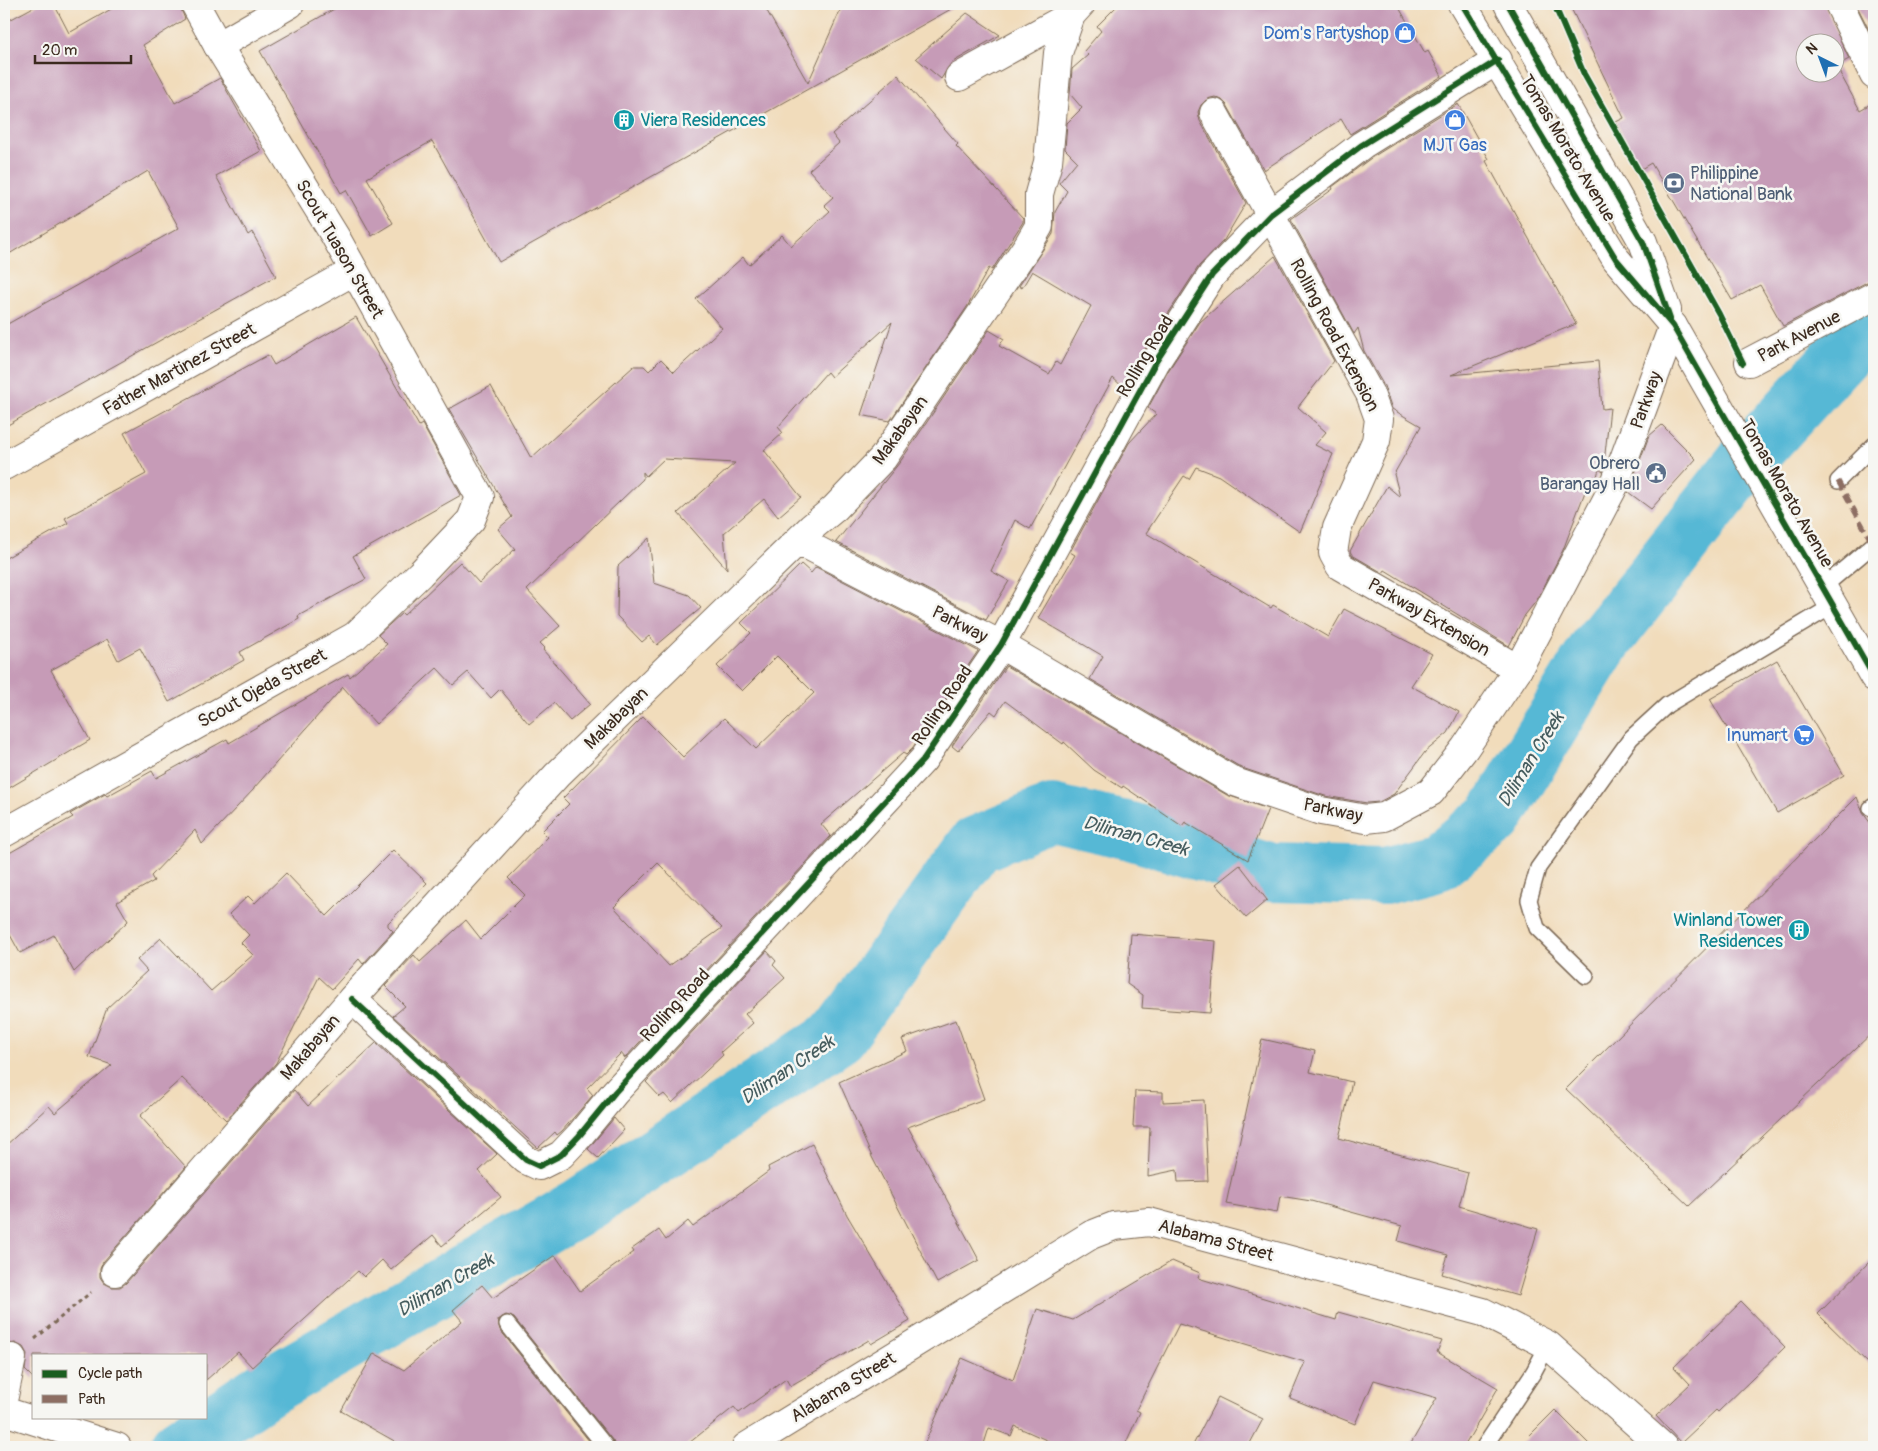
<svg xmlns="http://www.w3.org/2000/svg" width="1878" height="1451" viewBox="0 0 1878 1451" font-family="Pangolin,sans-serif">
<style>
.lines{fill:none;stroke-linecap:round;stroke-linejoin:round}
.river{stroke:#57b8d5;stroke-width:58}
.building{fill:#c69bb7;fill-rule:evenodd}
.lane-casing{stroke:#7b6855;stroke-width:18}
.street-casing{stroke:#7b6855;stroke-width:30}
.secondary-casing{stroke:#7b6855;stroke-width:30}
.path{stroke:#7b6855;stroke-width:3;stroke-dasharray:4 4;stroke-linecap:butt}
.lane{stroke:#fff;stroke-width:15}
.street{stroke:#fff;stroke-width:28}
.secondary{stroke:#fff;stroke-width:28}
.quiet{stroke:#8d6e63;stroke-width:5;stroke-dasharray:10 5;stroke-linecap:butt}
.cycleway-casing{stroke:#f6f6f2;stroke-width:9}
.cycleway{stroke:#1b5e20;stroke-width:6}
.labels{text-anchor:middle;stroke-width:5;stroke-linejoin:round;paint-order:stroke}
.shop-label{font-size:18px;fill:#366cbe;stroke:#f6f6f2;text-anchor:end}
.culture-label{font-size:18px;fill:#0d838f;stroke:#f6f6f2;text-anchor:start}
.street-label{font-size:18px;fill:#3b2a1e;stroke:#f6f6f2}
.service-label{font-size:18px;fill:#4e5e75;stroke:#f6f6f2;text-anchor:start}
.water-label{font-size:19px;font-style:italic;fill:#455c5e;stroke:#f6f6f2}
</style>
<rect width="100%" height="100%" fill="#f6f6f2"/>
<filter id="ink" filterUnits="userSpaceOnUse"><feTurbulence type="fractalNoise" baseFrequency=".02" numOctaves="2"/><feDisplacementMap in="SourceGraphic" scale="10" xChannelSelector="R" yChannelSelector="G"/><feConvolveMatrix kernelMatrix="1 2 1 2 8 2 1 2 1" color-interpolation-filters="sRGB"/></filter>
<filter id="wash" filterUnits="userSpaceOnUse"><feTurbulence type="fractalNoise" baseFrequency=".0096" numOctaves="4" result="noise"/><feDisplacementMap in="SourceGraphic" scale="20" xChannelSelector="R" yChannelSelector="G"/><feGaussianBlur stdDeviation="1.12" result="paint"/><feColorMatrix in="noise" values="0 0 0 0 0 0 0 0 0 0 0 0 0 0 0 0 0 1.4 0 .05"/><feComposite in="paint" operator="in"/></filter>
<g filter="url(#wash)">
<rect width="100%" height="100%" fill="#f1dcbb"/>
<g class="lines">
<polyline class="river" points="179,1447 268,1387 581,1206 839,1035 976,845 1052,813 1130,831 1270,873 1385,876 1438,862 1494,818 1598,648 1746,460 1851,345 1874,331"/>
</g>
<g id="blocks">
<g class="building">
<polygon points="39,4 54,4 69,33 120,4 179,4 185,19 143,45 175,103 220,78 227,91 261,151 216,176 248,235 252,232 276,276 4,427 4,326 179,228 148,171 4,257 4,23"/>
<polygon points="343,4 763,4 808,83 843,4 960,4 499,262 432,141 367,178 393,223 372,236 346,190 341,193 260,51"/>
<polygon points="1119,4 1397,4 1425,53 1428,51 1442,76 1350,134 1341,119 1264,170 1227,105 1222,100 1215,97 1207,99 1201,105 1198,112 1200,121 1246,203 1224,240 1199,266 1142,354 1124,388 1113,378 1030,529 1015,520 991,571 1009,581 986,620 836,542 900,462 989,330 1004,339 999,346 1049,374 1056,362 1060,365 1091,306 1032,271 1022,288 1019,286 1053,234 1055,212 1067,191 1059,183 1077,161 1065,149 1067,123 1082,108 1070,94 1072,69 1088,55 1084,51 1101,31 1097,26"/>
<path d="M1569 4H1824L1849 59 1836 66 1860 110 1874 102V280L1867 282 1783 326 1760 285 1732 300 1651 163 1641 169 1616 122 1624 118ZM1806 42H1836V72H1806Z"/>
<polygon points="1856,4 1874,4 1874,40"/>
<polygon points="967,13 1000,35 951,63 941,79 916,58"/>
<polygon points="898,75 958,144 956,146 1023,218 1023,222 992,270 989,268 967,307 890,421 861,415 892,322 831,377 827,372 778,427 783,433 764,450 801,497 778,517 764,499 724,533 727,569 678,513 735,463 664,459 646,476 643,472 643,479 527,590 560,626 540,643 545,648 543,650 590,704 570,721 554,703 529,724 500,689 491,698 468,672 453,685 437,668 376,724 343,687 254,788 254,789 202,844 195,830 151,876 154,881 117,902 128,921 74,972 54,935 20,953 4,924 4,856 73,817 70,814 105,794 107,796 152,771 156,778 227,739 229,743 348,674 350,677 387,644 378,635 402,613 404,615 460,562 479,583 515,549 498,529 512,517 449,409 491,386 531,458 634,366 644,366 649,371 661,359 674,372 722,328 696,299 743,257 749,265 782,235 791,246 830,211 824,205 833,197 809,170 839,143 832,134"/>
<polygon points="1458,104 1489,159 1486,161 1576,324 1451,375 1598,361 1602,409 1610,408 1603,472 1599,469 1595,484 1588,484 1563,550 1537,600 1525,615 1509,646 1385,570 1383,573 1352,555 1350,551 1387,486 1400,497 1394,474 1421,426 1392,409 1384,386 1364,351 1358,328 1354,334 1291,219 1333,189 1332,187 1371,158"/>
<polygon points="1275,256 1334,361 1298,407 1326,432 1315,445 1333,454 1300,532 1219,476 1196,467 1189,479 1184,476 1146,533 1271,608 1273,605 1328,637 1344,609 1432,654 1411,686 1459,712 1448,733 1425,752 1394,794 1379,802 1367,803 1325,796 1242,768 1090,679 1103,656 1038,618 1075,555 1070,552 1129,443 1156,414 1148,408 1168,371 1200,322"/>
<polygon points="356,317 419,426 422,424 461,495 353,556 366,579 298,616 299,619 240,652 244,660 169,702 140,648 118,660 107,639 51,670 90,740 4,791 4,559 68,523 65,518 146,474 124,433 268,355 274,365"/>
<polygon points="1662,425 1696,459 1651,509 1628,492 1649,436"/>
<polygon points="649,538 654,583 689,595 701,608 657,645 649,636 642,642 617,616 618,566"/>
<path d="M801 564 811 573 816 567 978 651 911 750 906 755 903 753 821 824 831 836 625 1058 621 1053 587 1088 593 1095 562 1131 557 1135 555 1132 538 1148 393 1016 405 1006 385 986 414 955 420 962 466 920 481 939 525 895 508 878 548 837 542 831 569 804 563 798 643 717 683 757 724 718 756 749 814 693 777 656 742 691 717 666 751 633 741 623ZM658 863 722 928 669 966 614 907Z"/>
<polygon points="1777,660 1844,775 1777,813 1710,699"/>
<polygon points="1006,666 1227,795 1268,809 1248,860 1185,822 1182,826 1123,786 1122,788 1094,770 1064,742 1063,744 1005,701 996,715 991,711 958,751 952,746"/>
<polygon points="1857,797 1863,813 1874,828 1874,1031 1689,1206 1566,1089"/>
<polygon points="393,850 427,883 388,923 388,926 393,931 363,964 359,959 332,989 319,977 276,1063 226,1120 182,1078 140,1116 186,1167 103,1262 100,1269 100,1277 104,1283 112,1287 120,1287 126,1283 294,1090 308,1106 376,1043 497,1154 479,1171 501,1197 442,1246 433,1235 391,1270 382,1260 364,1277 358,1271 252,1367 238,1352 206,1380 206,1355 34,1355 34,1379 25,1370 27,1354 23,1347 15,1343 4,1345 4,1147 49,1106 55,1113 112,1065 89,1057 107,1008 147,971 137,960 161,938 211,991 253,955 241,943 249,935 229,914 248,896 255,903 286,873 327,916"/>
<polygon points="1240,865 1267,900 1246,918 1216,884"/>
<polygon points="1131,934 1216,941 1210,1013 1142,1008 1143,995 1127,984"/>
<polygon points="767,951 776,961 773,965 785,978 745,1014 753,1023 721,1052 723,1055 672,1103 664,1094 660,1097 646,1082"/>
<polygon points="956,1020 984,1099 908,1127 979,1260 937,1283 872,1157 839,1082 907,1051 902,1039"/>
<polygon points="1262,1039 1315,1051 1310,1072 1352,1082 1339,1138 1468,1173 1459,1206 1538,1229 1518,1296 1442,1274 1448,1255 1398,1241 1402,1226 1311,1201 1280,1196 1277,1213 1226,1204"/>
<polygon points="1135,1091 1163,1092 1163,1102 1204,1100 1208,1181 1178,1182 1177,1170 1148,1176 1150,1127 1133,1127"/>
<polygon points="614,1118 624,1130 598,1158 588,1149"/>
<polygon points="812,1144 847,1215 910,1321 871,1344 869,1340 790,1386 786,1379 739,1413 734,1407 684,1447 615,1447 613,1441 514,1318 506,1315 498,1320 500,1330 594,1447 405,1447 341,1411 374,1353 404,1370 462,1321 453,1310 482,1285 493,1298 555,1255 580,1291 634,1252 632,1249 659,1230 666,1240 688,1221 693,1227 769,1171 768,1167"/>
<polygon points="1874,1257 1874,1369 1818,1314"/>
<polygon points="1172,1261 1200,1273 1198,1278 1336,1320 1338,1312 1442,1341 1437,1352 1498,1388 1464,1447 1409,1447 1437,1398 1374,1380 1355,1424 1290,1398 1305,1362 1179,1324 1136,1410 1140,1412 1124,1447 1062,1447 1015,1426 1011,1436 989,1428 983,1447 923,1447 962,1358 1013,1380 1037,1309 1073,1320"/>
<polygon points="1741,1302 1785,1347 1718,1412 1716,1410 1681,1443 1656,1416 1690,1384 1674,1367"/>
<polygon points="1218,1397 1263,1419 1248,1447 1192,1447"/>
<polygon points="1555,1410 1592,1447 1518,1447"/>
</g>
</g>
</g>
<g filter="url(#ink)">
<use href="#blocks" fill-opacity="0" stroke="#7b6855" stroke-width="1"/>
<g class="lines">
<g class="lane-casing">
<g id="lane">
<polyline points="1838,481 1874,445"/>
<polyline points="1823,587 1874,544"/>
<polyline points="1871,808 1874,806"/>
<polyline points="1586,976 1537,928 1529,900 1538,868 1631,738 1667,705 1834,605"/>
<polyline points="507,1324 606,1447"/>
<polyline points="1484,1447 1533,1373 1548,1345"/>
</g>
</g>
<g class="street-casing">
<g id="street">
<polyline points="1839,4 1874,75"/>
<polyline points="218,46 290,4"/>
<polyline points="959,77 1071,15"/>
<polyline points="1214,113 1370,394 1379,419 1376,441 1337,528 1333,553 1340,566 1518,669"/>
<polyline points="1749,362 1874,296"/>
<polyline points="4,466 354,271"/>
<polyline points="795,545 807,545 1001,645 1235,782 1321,811 1366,819 1384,817 1431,792 1465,748 1518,669 1614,486 1673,326"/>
<polyline points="4,833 355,636 420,574 471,520 480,497 335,236 218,46 195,4"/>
<polyline points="352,999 526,1160 539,1166 561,1155 579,1136 615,1092 923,760 1001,645 1155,363 1212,275 1271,214 1362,145 1498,60"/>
<polyline points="115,1272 352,999 557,775 812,527 835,508 883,458 1028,245 1039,226 1039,194 1048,162 1058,53 1071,15 1081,4"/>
<polyline points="4,1396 12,1358"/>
<polyline points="746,1447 1091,1235 1114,1226 1149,1222 1483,1312 1548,1345 1663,1447"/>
</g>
</g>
<g class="secondary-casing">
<g id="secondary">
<polyline points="1462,4 1616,259 1673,326 1874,677"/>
<polyline points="1508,4 1643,242 1667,310"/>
<polyline points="4,1411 117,1447"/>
</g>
</g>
<polyline class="path" points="35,1339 91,1292"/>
<use href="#lane" class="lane"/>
<use href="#street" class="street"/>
<use href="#secondary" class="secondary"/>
<polyline class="quiet" points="1838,481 1874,546"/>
<g class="cycleway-casing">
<g id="cycleway">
<polyline points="1462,4 1616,259 1673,326 1874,677"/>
<polyline points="1508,4 1643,242 1670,319"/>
<polyline points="1554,4 1584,74 1719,314 1743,363"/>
<polyline points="352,999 526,1160 539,1166 561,1155 579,1136 615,1092 923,760 1001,645 1155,363 1212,275 1271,214 1362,145 1498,60"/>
</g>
</g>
<use href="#cycleway" class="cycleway"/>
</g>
</g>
<defs>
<g id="shop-disc" transform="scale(1.125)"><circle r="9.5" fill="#3f7fe0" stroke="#f6f6f2"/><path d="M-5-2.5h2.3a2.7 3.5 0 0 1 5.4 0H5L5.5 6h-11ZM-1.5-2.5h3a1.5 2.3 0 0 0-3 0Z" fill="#fff"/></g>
<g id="building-disc" transform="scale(1.125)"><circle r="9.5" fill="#0f9aa8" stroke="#f6f6f2"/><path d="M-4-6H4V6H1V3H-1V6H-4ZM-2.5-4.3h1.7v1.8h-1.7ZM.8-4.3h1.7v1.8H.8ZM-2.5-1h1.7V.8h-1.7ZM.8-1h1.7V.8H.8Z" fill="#fff"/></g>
<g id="bank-disc" transform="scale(1.125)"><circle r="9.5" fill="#5c6f8a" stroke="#f6f6f2"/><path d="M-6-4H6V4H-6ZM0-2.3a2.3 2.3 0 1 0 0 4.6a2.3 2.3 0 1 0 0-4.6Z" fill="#fff"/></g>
<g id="civic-disc" transform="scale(1.125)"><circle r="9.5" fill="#5c6f8a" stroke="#f6f6f2"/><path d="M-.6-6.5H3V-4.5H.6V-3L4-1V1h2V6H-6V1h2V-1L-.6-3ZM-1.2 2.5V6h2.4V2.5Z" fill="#fff"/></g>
<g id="supermarket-disc" transform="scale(1.125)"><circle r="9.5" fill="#3f7fe0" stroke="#f6f6f2"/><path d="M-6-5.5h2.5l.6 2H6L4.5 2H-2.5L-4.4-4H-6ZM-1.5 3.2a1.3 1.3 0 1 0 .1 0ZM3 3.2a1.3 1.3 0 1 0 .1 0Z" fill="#fff"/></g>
</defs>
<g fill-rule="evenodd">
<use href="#shop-disc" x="1405" y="33"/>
<use href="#building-disc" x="624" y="120"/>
<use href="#shop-disc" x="1455" y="120"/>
<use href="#bank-disc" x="1674" y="183"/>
<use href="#civic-disc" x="1656" y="473"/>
<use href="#supermarket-disc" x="1804" y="735"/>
<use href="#building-disc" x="1799" y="930"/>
</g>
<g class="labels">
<g class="shop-label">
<text x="1389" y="39">Dom's Partyshop</text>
<text x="1455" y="151" text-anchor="middle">MJT Gas</text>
<text x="1788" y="741">Inumart</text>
</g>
<g class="culture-label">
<text x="640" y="126">Viera Residences</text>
<text x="1783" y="926" text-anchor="end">Winland Tower<tspan x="1783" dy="21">Residences</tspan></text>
</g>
<g class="street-label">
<text transform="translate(1568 148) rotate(59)" y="6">Tomas Morato Avenue</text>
<text transform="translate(340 249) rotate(60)" y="6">Scout Tuason Street</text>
<text transform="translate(1335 335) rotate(62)" y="6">Rolling Road Extension</text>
<text transform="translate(1799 336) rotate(-28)" y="6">Park Avenue</text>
<text transform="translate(1145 356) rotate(-59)" y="6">Rolling Road</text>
<text transform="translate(179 369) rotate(-29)" y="6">Father Martinez Street</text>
<text transform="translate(1646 400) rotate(-70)" y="6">Parkway</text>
<text transform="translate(900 430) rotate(-54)" y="6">Makabayan</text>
<text transform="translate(1787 493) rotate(60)" y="6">Tomas Morato Avenue</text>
<text transform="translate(1429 617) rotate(30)" y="6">Parkway Extension</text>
<text transform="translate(960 624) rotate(27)" y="6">Parkway</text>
<text transform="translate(262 688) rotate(-29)" y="6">Scout Ojeda Street</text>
<text transform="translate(942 705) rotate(-56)" y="6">Rolling Road</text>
<text transform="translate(616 718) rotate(-44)" y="6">Makabayan</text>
<text transform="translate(1333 810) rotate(12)" y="6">Parkway</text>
<text transform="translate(675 1005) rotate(-47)" y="6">Rolling Road</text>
<text transform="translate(310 1047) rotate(-49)" y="6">Makabayan</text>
<text transform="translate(1216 1240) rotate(15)" y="6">Alabama Street</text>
<text transform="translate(843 1387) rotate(-31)" y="6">Alabama Street</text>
</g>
<g class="service-label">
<text x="1690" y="179">Philippine<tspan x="1690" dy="21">National Bank</tspan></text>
<text x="1640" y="469" text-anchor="end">Obrero<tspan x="1640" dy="21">Barangay Hall</tspan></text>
</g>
<g class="water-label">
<text transform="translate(1530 759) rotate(-58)" y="7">Diliman Creek</text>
<text transform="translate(1136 835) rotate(15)" y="7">Diliman Creek</text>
<text transform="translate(787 1069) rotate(-34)" y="7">Diliman Creek</text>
<text transform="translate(445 1284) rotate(-30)" y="7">Diliman Creek</text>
</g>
</g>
<rect width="1878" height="1451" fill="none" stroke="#f6f6f2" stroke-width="20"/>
<rect x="32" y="1354" width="175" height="65" fill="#f6f6f2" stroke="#aba49d"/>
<rect x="42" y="1370" width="25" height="8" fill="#1b5e20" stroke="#aba49d"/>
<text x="78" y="1378" font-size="15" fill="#3b2a1e">Cycle path</text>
<rect x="42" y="1395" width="25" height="8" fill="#8d6e63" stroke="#aba49d"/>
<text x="78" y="1404" font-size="15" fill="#3b2a1e">Path</text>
<g transform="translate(1820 58) rotate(318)"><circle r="24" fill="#f6f6f2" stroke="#aba49d"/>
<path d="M0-4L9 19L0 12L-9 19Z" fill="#1f6fb2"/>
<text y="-8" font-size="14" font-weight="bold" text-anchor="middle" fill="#3b2a1e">N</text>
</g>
<path d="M35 55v8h96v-8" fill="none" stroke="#3b2a1e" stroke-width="2.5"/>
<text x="42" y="55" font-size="15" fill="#3b2a1e" stroke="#f6f6f2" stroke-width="4" paint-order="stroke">20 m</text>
</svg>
